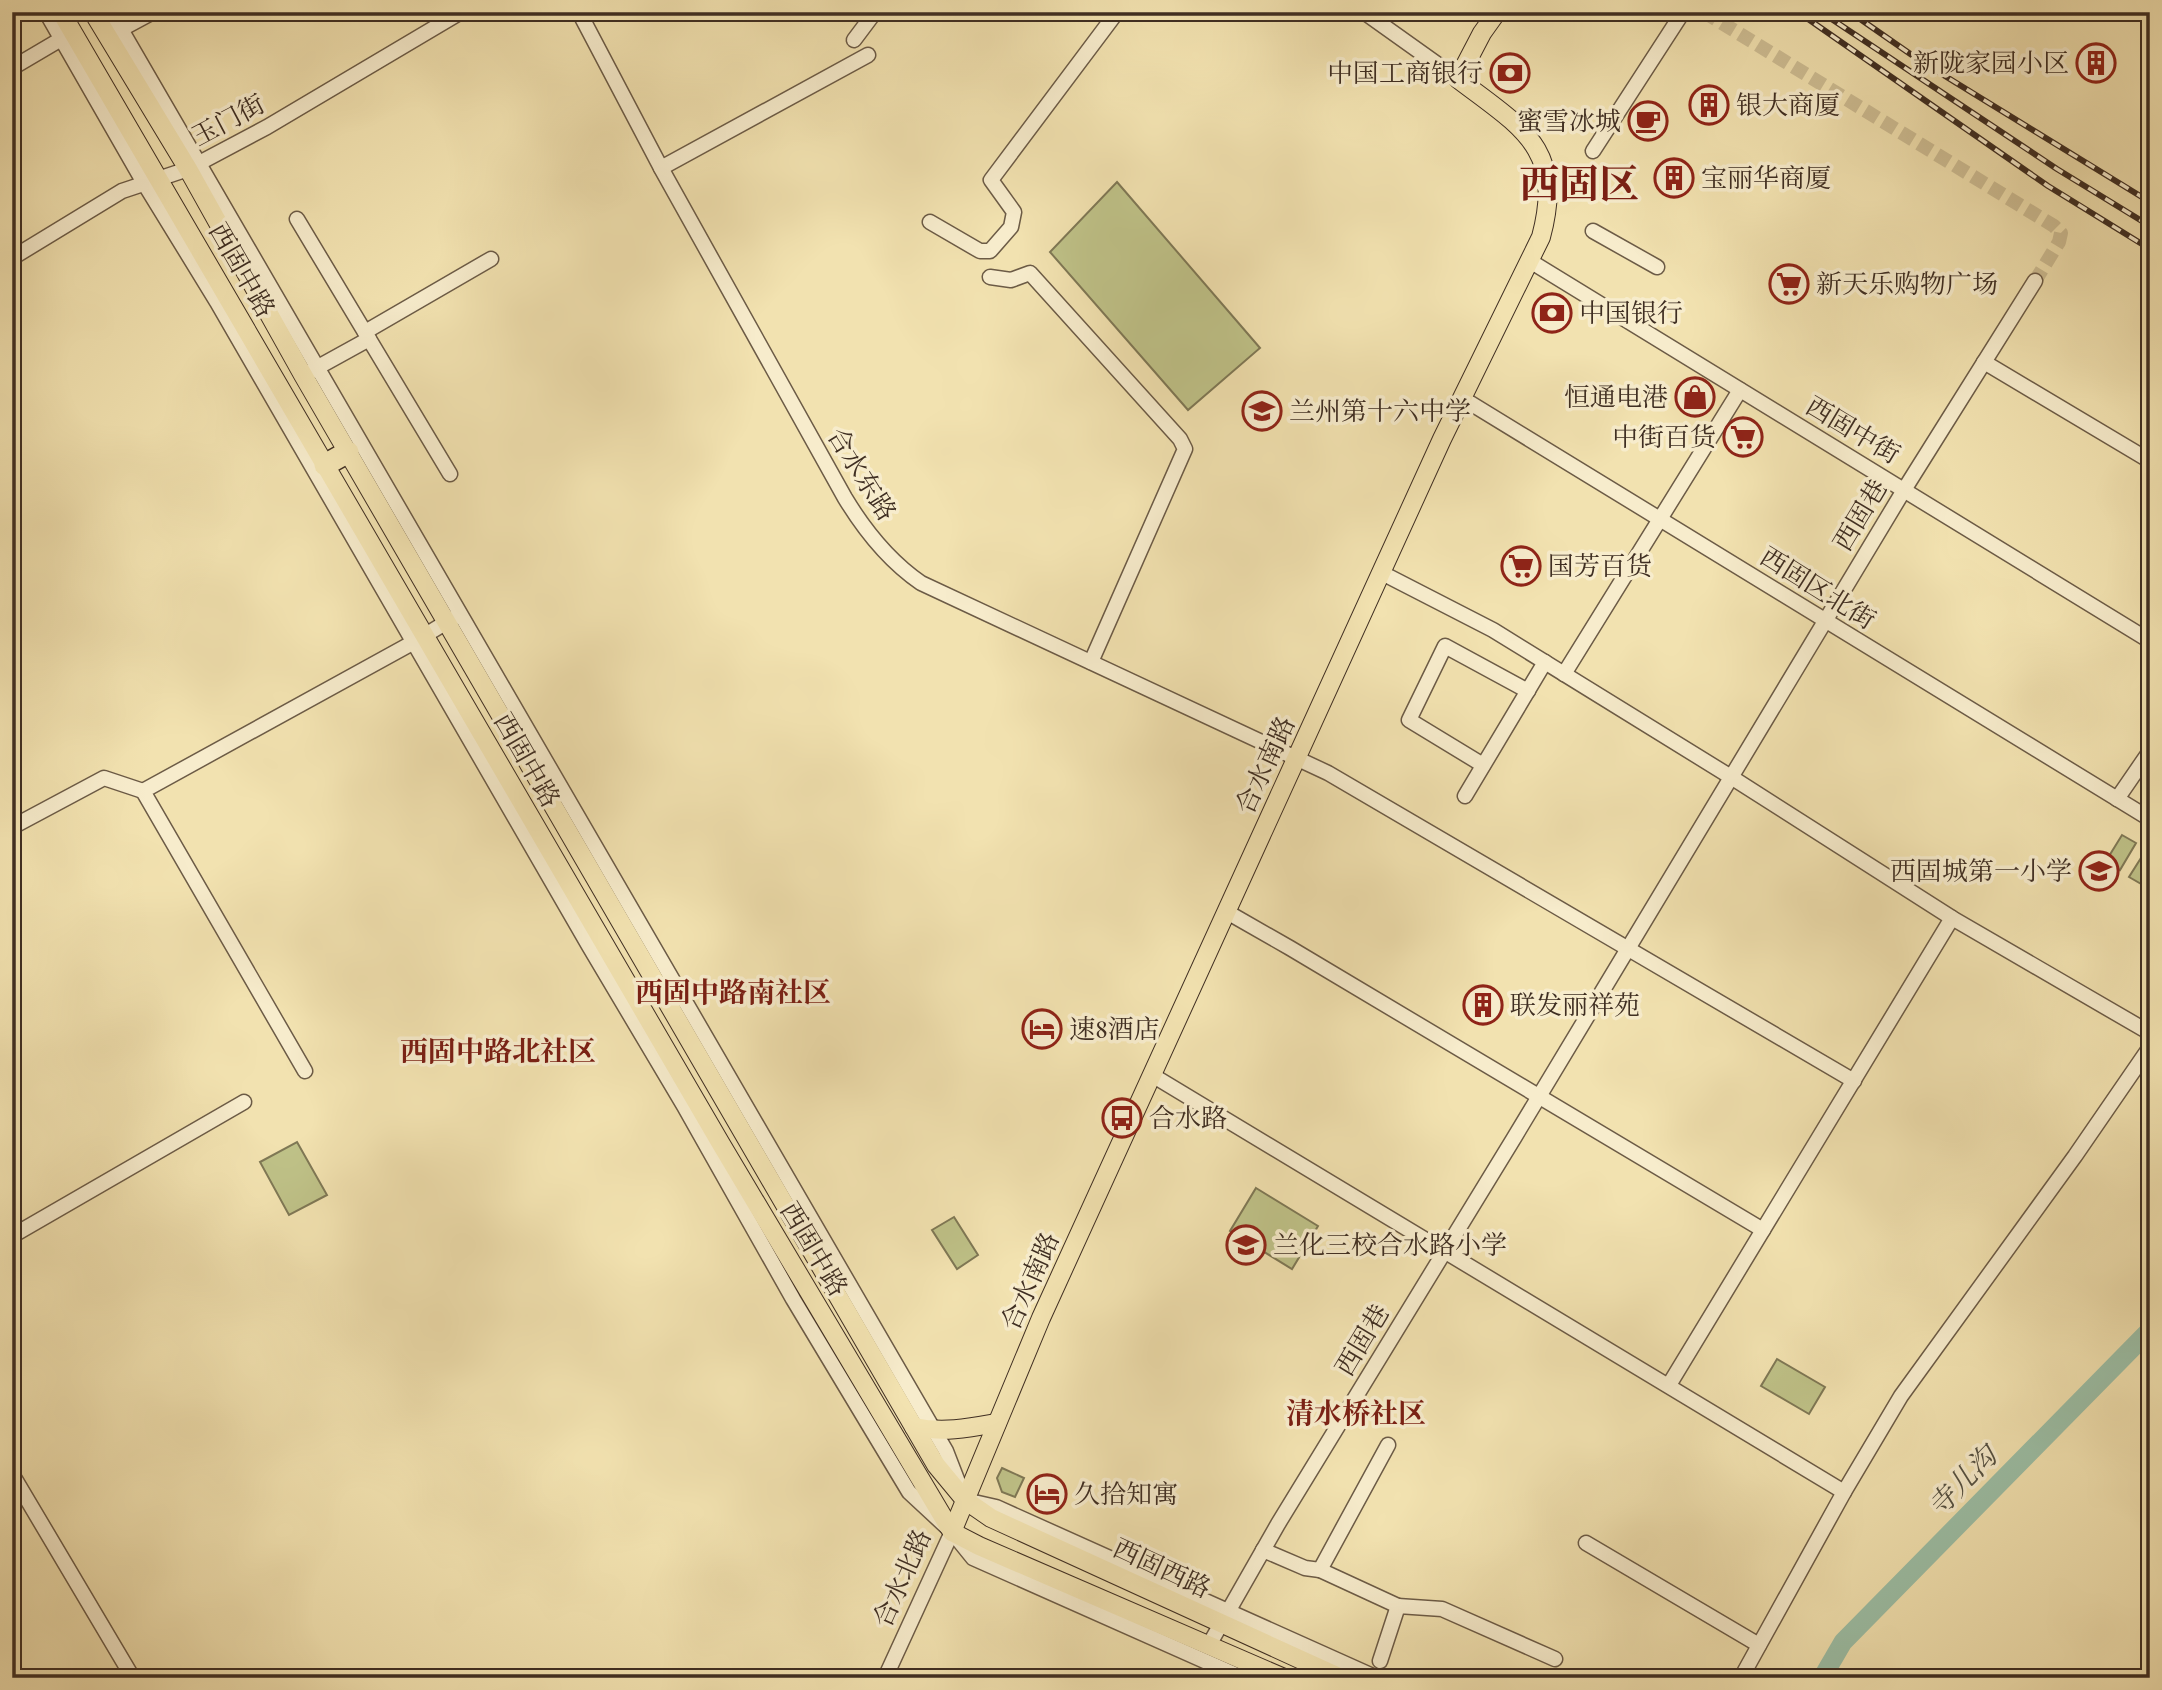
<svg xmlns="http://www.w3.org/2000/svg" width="2162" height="1690" viewBox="0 0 2162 1690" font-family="'EB Garamond','Noto Serif SC',serif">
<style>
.green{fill:#bfc288;stroke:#7f7855;stroke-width:2}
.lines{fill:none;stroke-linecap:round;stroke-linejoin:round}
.river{stroke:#9cbfa6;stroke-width:19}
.minor-tunnel{stroke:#cebe94;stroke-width:14;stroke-dasharray:14 7;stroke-linecap:butt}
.minor-casing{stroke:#6c5b46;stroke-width:17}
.major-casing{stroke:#3f2e22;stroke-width:20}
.highway-casing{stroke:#3f2e22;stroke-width:24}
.minor{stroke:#f7eccc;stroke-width:14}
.major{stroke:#f2e2b0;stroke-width:18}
.highway{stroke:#f2e2b0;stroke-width:21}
.rail-casing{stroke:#3f2e22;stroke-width:6}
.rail{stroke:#f7eccc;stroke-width:3.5;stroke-dasharray:10;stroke-linecap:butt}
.labels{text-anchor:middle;stroke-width:7;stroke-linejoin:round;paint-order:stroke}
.poi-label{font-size:26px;fill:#3f2e22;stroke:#f7eccc;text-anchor:start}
.street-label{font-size:26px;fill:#3f2e22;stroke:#f7eccc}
.neighbourhood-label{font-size:28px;font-weight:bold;fill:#7a1f14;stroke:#f7eccc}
.water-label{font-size:28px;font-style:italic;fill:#565243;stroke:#f7eccc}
.town-label{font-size:40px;font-weight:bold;fill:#7a1f14;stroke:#f7eccc}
</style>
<rect width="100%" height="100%" fill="#f2e2b0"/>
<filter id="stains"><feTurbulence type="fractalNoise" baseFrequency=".00286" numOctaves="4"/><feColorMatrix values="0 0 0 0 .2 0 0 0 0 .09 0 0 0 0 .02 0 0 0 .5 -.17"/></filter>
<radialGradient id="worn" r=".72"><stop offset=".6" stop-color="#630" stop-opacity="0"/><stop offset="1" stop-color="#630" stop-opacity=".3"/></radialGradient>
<g class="green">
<polygon points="1117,182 1260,348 1188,410 1050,252"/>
<polygon points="2122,835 2136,843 2120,870 2106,861"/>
<polygon points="2146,850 2150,852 2150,889 2129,877"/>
<polygon points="297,1142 327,1195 289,1215 260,1162"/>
<polygon points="1256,1188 1318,1226 1292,1269 1230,1231"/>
<polygon points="954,1217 978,1255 957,1269 932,1230"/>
<polygon points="1777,1359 1825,1387 1809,1414 1761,1386"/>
<polygon points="1002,1468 1024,1478 1015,1497 1002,1492 997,1478"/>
</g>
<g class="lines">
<polyline class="river" points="1822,1678 1843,1642 2150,1330"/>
<polyline class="minor-tunnel" points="1704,12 2054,226 2061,233 2059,242 2035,281"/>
<g class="minor-casing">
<g id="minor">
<polyline points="46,12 144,183 217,302 589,946 684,1106 793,1299 909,1492 952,1532 973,1558 1243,1678"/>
<polyline points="111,12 946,1451 965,1500 996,1507 1377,1678"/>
<path d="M579 12 661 168 845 498C865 531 889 561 921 583L1328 773 1854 1081"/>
<polyline points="1364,12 1458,79"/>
<polyline points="114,33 153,12"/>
<polyline points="854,40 875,12"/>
<polyline points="12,68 68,35"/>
<polyline points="1593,151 1683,12"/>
<polyline points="661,168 868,55"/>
<polyline points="297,219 450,474"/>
<polyline points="930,222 980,251 990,251 1011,227 1014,212 991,180 1117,12"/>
<polyline points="1593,231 1657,267"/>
<polyline points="12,258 122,191 188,169 267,127 461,12"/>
<polyline points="1530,261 2150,641"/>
<polyline points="990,277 1011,280 1030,273 1180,439 1185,449 1091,662"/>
<polyline points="365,332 491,259"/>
<polyline points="1984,362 2150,461"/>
<polyline points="311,371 369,339"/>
<polyline points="1462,398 2150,819"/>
<polyline points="1382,573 1493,630 1731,777 1952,918 2150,1033"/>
<polyline points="1564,674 1740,390"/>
<polyline points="1483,765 1409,720 1445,646 1528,691"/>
<polyline points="1465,796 1545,662"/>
<polyline points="2117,799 2150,751"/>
<polyline points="16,825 104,778 143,791"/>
<polyline points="1227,912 1290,948 1763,1230"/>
<polyline points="305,1071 143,791 414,642 455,617"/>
<polyline points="1152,1075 1844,1492"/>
<polyline points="12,1236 244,1102"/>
<polyline points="1669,1385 1952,918"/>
<polyline points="1388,1445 1320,1570 1398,1606"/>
<polyline points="12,1474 133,1678"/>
<polyline points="1586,1543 1759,1645"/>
<polyline points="1263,1550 1305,1568 1320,1570"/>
<polyline points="1209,1645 1278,1524 1514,1138 1904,490 2035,281"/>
<polyline points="1380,1661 1398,1606 1442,1609 1555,1659"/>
<polyline points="885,1678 952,1532"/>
<polyline points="1741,1678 1844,1492 1901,1396 2075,1156 2150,1047"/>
</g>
</g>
<g class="major-casing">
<g id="major">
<polyline points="61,12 721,1144 952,1532"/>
<polyline points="93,12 188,169 303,375 936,1465 965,1500 991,1518 1341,1678"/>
<path d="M914 1427C943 1433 969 1428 997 1423"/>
<path d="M952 1532 1041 1318 1442 439 1541 237C1565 148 1521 127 1458 79L1482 33 1497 12"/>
<polyline points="952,1532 979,1546 1284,1678"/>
</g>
</g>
<g class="highway-casing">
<polyline id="highway" points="325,465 348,452"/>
</g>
<use href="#minor" class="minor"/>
<use href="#major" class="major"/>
<use href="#highway" class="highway"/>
<g class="rail-casing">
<g id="rail">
<polyline points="1798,12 2048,186 2150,249"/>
<polyline points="1821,12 2057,169 2150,226"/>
<polyline points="1850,12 1919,60 2150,202"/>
</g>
</g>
<use href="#rail" class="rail"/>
</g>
<defs>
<g id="building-ring" transform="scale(2.0125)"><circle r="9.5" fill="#f7eccc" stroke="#8f2418" stroke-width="1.5"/><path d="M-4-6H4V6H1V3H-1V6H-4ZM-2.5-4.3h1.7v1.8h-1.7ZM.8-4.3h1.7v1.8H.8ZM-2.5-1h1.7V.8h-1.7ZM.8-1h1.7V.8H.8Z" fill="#8f2418"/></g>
<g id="bank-ring" transform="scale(2.0125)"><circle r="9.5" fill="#f7eccc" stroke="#8f2418" stroke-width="1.5"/><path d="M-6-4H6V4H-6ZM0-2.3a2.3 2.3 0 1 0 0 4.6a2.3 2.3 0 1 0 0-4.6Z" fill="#8f2418"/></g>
<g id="cafe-ring" transform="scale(2.0125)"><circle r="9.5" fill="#f7eccc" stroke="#8f2418" stroke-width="1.5"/><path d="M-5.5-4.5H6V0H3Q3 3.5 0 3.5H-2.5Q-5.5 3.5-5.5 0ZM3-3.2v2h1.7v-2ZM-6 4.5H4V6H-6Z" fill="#8f2418"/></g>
<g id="supermarket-ring" transform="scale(2.0125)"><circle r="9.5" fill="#f7eccc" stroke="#8f2418" stroke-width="1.5"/><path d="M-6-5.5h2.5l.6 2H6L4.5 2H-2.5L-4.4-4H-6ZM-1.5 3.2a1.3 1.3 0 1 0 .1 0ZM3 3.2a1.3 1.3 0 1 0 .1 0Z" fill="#8f2418"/></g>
<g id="shop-ring" transform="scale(2.0125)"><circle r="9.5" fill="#f7eccc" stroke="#8f2418" stroke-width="1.5"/><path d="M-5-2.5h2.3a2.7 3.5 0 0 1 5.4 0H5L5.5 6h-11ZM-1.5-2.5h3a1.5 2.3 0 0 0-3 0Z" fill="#8f2418"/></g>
<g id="school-ring" transform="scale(2.0125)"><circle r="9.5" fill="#f7eccc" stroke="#8f2418" stroke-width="1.5"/><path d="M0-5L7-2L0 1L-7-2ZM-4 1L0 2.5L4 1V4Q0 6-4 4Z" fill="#8f2418"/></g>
<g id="hotel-ring" transform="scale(2.0125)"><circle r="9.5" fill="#f7eccc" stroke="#8f2418" stroke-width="1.5"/><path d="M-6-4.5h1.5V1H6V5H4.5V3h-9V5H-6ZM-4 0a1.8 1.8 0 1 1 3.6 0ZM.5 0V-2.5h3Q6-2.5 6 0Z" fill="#8f2418"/></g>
<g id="bus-ring" transform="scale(2.0125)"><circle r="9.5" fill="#f7eccc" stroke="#8f2418" stroke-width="1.5"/><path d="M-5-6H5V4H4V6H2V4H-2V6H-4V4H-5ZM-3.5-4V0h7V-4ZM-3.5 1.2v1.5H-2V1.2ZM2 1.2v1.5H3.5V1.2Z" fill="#8f2418"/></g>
</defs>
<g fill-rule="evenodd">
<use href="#building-ring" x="2096" y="63"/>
<use href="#bank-ring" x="1510" y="73"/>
<use href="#building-ring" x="1709" y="105"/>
<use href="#cafe-ring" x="1648" y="121"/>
<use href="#building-ring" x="1674" y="178"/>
<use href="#supermarket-ring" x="1789" y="284"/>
<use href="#bank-ring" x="1552" y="313"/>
<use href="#shop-ring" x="1695" y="397"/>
<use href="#school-ring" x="1262" y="411"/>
<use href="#supermarket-ring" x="1743" y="437"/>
<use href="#supermarket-ring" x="1521" y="566"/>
<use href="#school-ring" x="2099" y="871"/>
<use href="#building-ring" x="1483" y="1005"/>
<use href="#hotel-ring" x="1042" y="1029"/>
<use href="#bus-ring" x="1122" y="1118"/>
<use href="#school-ring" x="1246" y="1245"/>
<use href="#hotel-ring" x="1047" y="1494"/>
</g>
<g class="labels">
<g class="poi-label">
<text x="2069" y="72" text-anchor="end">新陇家园小区</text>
<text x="1483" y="82" text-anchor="end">中国工商银行</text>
<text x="1736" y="114">银大商厦</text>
<text x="1621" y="130" text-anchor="end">蜜雪冰城</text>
<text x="1701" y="187">宝丽华商厦</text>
<text x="1816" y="293">新天乐购物广场</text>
<text x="1579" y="322">中国银行</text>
<text x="1668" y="406" text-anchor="end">恒通电港</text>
<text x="1289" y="420">兰州第十六中学</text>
<text x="1716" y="446" text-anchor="end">中街百货</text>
<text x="1548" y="575">国芳百货</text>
<text x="2072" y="880" text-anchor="end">西固城第一小学</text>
<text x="1510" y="1014">联发丽祥苑</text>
<text x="1069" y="1038">速8酒店</text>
<text x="1149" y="1127">合水路</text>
<text x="1273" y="1254">兰化三校合水路小学</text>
<text x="1074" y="1503">久拾知寓</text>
</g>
<g class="street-label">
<text transform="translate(228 120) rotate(-28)" y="9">玉门街</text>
<text transform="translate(242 270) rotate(60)" y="9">西固中路</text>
<text transform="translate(1853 430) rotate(31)" y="9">西固中街</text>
<text transform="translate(862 474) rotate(58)" y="9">合水东路</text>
<text transform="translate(1860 515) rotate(-59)" y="9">西固巷</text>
<text transform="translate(1818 588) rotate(32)" y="9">西固区北街</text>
<text transform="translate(527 760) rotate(60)" y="9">西固中路</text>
<text transform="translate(1265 765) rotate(-65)" y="9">合水南路</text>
<text transform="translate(814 1249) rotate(59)" y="9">西固中路</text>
<text transform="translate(1030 1281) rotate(-66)" y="9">合水南路</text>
<text transform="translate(1362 1340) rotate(-59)" y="9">西固巷</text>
<text transform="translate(1162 1568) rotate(25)" y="9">西固西路</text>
<text transform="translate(902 1578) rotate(-66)" y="9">合水北路</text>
</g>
<g class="neighbourhood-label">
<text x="733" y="1002">西固中路南社区</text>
<text x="498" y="1061">西固中路北社区</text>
<text x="1356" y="1423">清水桥社区</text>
</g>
<g class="water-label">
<text transform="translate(1962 1481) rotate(-46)" y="10">寺儿沟</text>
</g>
<g class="town-label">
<text x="1579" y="198">西固区</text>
</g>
</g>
<rect width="2162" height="1690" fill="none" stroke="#f2e2b0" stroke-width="42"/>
<rect x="14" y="14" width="2134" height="1662" fill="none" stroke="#3f2e22" stroke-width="3.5"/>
<rect x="21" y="21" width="2120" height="1648" fill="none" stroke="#3f2e22" stroke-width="2"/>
<rect width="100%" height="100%" filter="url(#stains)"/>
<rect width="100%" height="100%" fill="url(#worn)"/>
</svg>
